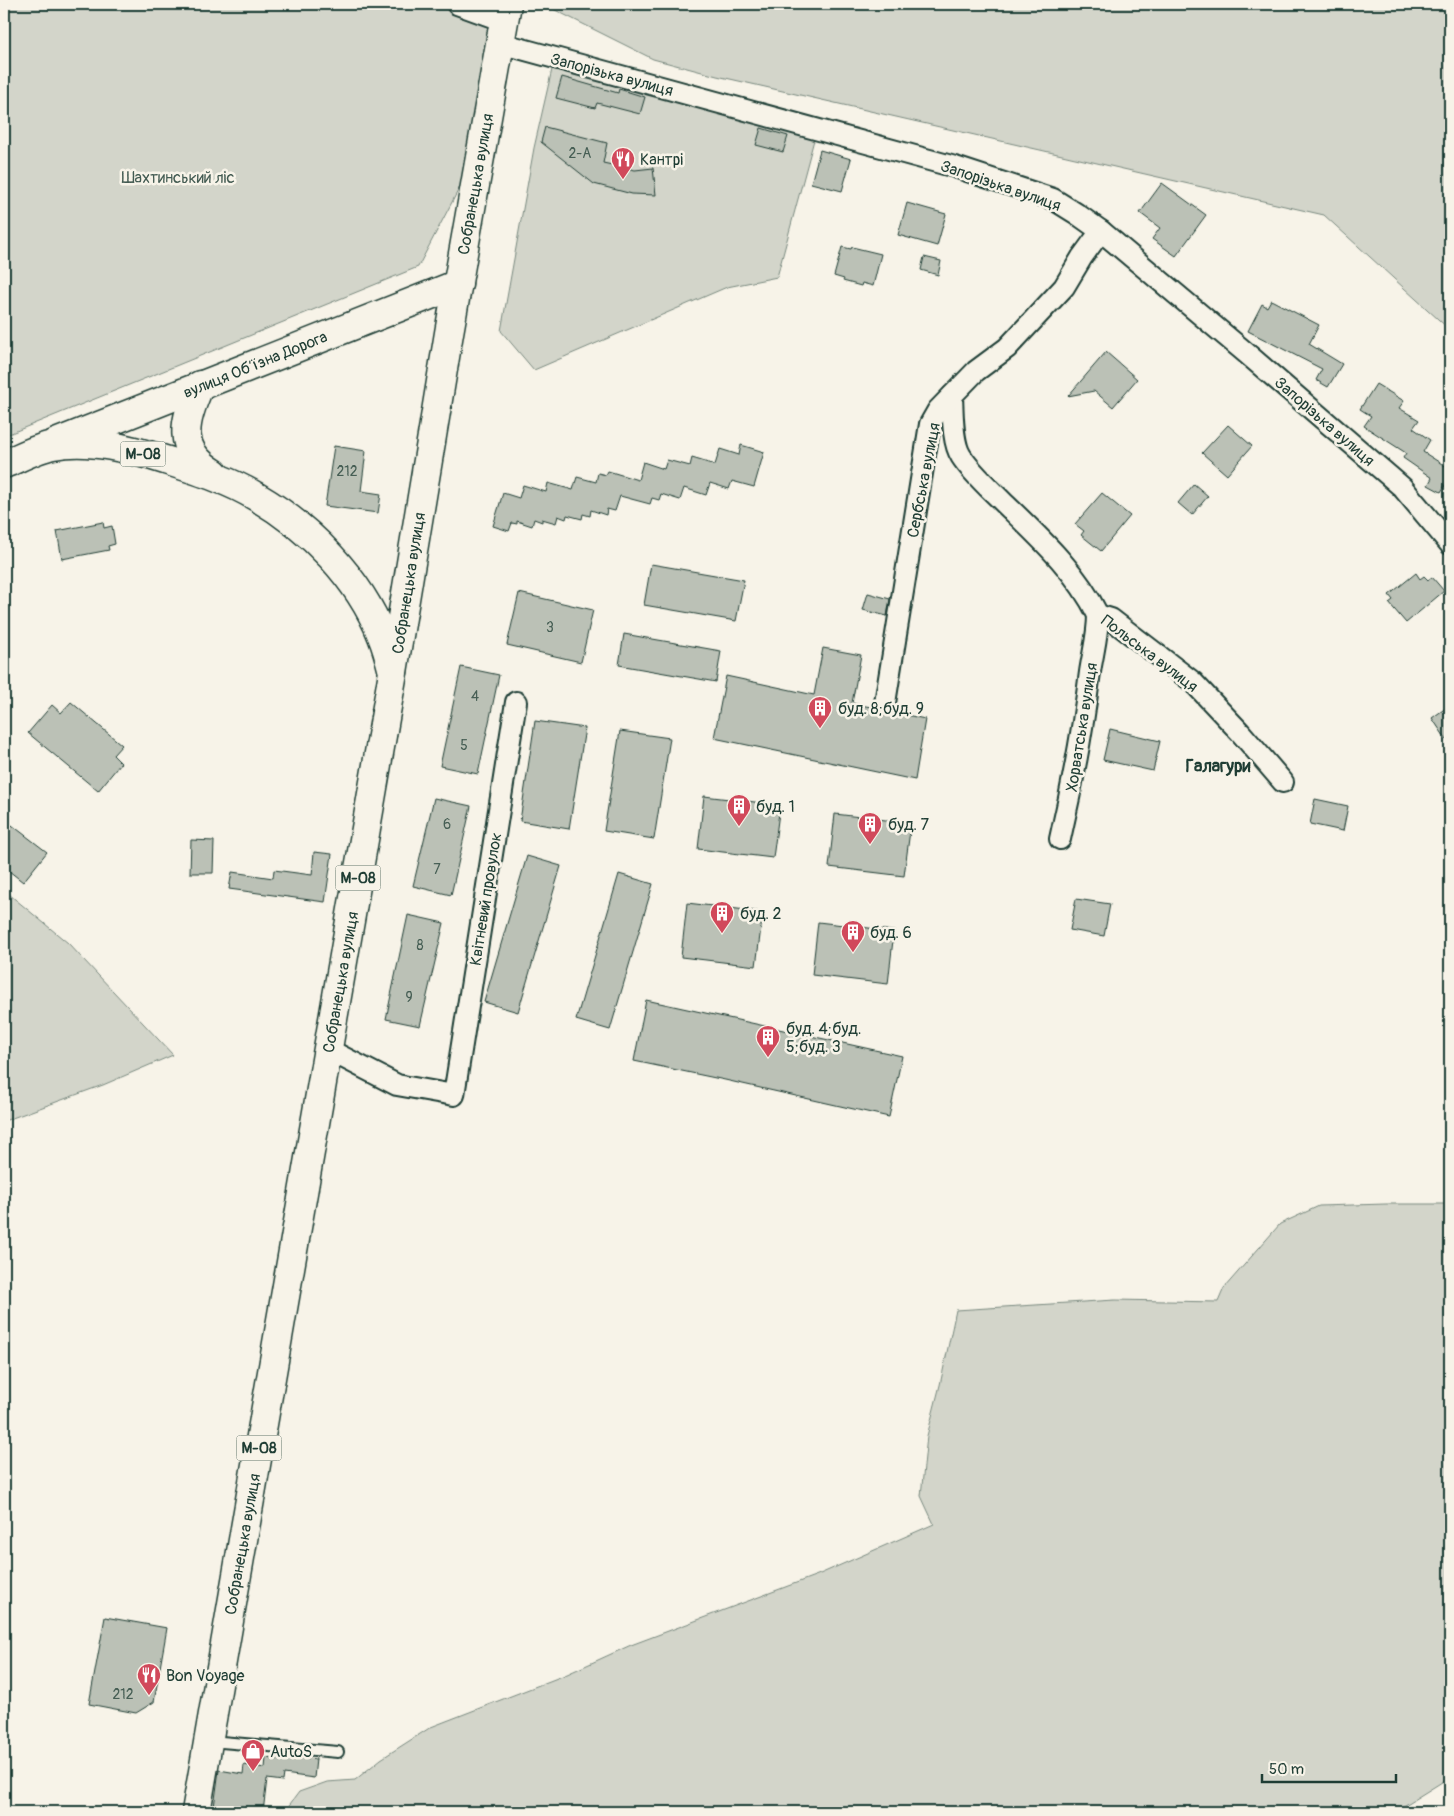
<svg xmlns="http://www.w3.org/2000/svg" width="1454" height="1816" viewBox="0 0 1454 1816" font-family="Pangolin,sans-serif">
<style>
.green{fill:#d3d5ca;stroke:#79897f}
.building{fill:#bbc1b6;stroke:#1f3d34}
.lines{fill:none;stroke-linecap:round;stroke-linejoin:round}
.lane-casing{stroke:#1f3d34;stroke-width:14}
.street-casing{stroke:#1f3d34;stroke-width:24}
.secondary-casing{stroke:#1f3d34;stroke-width:31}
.highway-casing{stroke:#1f3d34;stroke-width:31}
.lane{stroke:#f7f3e8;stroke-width:10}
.street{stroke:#f7f3e8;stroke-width:20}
.secondary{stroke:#f7f3e8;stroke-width:28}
.highway{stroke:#f7f3e8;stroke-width:28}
.labels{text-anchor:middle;stroke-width:5;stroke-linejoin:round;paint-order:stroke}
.number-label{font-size:14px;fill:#465e54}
.shield{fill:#f7f3e8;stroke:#60746a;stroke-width:1}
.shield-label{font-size:15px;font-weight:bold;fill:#1f3d34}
.street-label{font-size:16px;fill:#1f3d34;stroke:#f7f3e8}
.poi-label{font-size:16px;fill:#1f3d34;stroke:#f7f3e8;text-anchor:start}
.park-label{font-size:16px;fill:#435b52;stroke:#f7f3e8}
.neighbourhood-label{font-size:18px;font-weight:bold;fill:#1f3d34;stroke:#f7f3e8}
</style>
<rect width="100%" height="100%" fill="#f7f3e8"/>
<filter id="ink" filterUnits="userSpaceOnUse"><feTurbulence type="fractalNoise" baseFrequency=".02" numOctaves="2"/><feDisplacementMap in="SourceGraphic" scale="10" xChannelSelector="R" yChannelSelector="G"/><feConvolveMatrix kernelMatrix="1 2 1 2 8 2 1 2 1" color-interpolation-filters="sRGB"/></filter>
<g filter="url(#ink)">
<g class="green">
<polygon points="4,4 495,4 462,183 418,267 4,436"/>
<polygon points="543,4 1450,4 1450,330 1324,215 717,76 653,59"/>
<polygon points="553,65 815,136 777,277 727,287 534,370 501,331 534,148"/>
<polygon points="4,890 68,943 173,1055 103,1085 4,1121"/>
<polygon points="1386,1204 1450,1204 1450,1777 1394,1812 284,1812 299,1792 327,1782 355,1780 381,1759 431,1727 565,1675 631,1645 820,1574 934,1524 921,1496 927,1436 940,1385 956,1310 1115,1300 1218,1302 1224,1288 1280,1224 1319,1206"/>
</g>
<g class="building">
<polygon points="562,77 618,93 619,89 645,97 640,114 597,103 595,108 556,98"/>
<polygon points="545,127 607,143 603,163 635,170 653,168 656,195 632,194 594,184 541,142"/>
<polygon points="761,128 788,136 783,152 756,145"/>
<polygon points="820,150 851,159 842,191 811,183"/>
<polygon points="1162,183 1206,215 1176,256 1152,239 1160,228 1140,213"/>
<polygon points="907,203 946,214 937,246 898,235"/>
<polygon points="842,247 851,249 852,247 881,254 873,286 862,283 861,286 843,281 844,279 834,276"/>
<polygon points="924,257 941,261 938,275 921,270"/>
<polygon points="1271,300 1319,325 1309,344 1342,364 1328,387 1316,380 1322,369 1248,331 1262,304 1267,307"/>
<polygon points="1106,352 1137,379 1113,407 1094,391 1068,396"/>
<polygon points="1376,384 1404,401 1399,408 1419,420 1413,428 1430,440 1423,452 1450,469 1450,477 1441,492 1428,485 1432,478 1403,458 1406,453 1364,426 1371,416 1360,409"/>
<polygon points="1228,425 1252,446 1227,475 1202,453"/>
<polygon points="741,445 764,452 754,487 732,481 729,489 710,483 706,495 684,488 680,500 661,494 659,500 652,498 650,504 620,496 615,511 607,509 606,515 591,510 590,516 583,514 582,519 567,515 566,519 558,516 556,523 542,519 542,522 534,519 532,526 517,521 517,524 512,523 509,531 493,526 503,493 519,498 523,485 546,492 548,483 573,490 577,477 596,482 598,473 606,475 608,471 638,480 643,462 664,469 667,460 690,466 692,458 715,465 720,449 739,455"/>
<polygon points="334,446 366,451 361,491 381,494 378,513 325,506"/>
<polygon points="1194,484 1208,496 1192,515 1178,503"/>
<polygon points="1102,493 1130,516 1101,551 1081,535 1084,531 1075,524"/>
<polygon points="103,522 104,528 112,526 115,544 108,546 109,550 62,559 57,531"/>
<polygon points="651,564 744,580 736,621 644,605"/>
<polygon points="1416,573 1420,579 1424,576 1428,580 1432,577 1444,591 1406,623 1389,603 1393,600 1389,595"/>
<polygon points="519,593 593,610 581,662 507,645"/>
<polygon points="868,593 890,599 887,616 863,610"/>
<polygon points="624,634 721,651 716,682 619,665"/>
<polygon points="823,648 861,655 852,703 875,708 883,715 892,712 925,719 915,780 714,738 726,676 814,695"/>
<polygon points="461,667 499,675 478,774 440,766"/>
<polygon points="71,702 122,745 113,755 121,763 98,791 28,733 52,705 61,713"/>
<polygon points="1450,705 1450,745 1432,718"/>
<polygon points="535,721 585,728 569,829 520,821"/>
<polygon points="1110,729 1160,741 1153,771 1103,760"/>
<polygon points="620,731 670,738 654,839 604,831"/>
<polygon points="704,796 780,805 773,858 698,849"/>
<polygon points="434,798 471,806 451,895 413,886"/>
<polygon points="1315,799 1348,806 1343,831 1310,824"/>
<polygon points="835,814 911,823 904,876 829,867"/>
<polygon points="4,819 47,852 23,882 4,867"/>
<polygon points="191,840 214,841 213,873 190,873"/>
<polygon points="314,852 332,854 325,902 229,889 232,872 273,878 274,870 312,875"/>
<polygon points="527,856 561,866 518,1012 484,1002"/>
<polygon points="619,874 653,884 610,1030 576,1020"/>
<polygon points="1076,899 1110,904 1104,936 1070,930"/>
<polygon points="687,903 763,912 756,966 681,957"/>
<polygon points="408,915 444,923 420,1026 386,1019"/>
<polygon points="818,922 894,931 888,984 812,975"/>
<polygon points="646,1000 902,1056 889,1117 725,1080 634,1061"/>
<polygon points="105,1617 167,1628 154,1702 136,1713 89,1704"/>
<polygon points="283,1755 316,1759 314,1778 284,1774 283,1781 267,1779 263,1812 239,1812 239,1811 214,1807 219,1770 243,1774 244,1765 265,1768 266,1758 283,1760"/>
</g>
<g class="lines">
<g class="lane-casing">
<polyline id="lane" points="210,1741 338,1752"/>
</g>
<g class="street-casing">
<g id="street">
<polyline points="457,4 504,21"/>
<polyline points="500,43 955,167 1053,199 1077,214 1101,231 1245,352 1402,487 1450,544"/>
<path d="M952 396C953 413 952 442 961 456 971 472 989 488 1002 501 1038 536 1076 570 1098 615L1111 619 1193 682 1240 732 1283 782"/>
<polyline points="885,703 930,424 938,410 976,371 1007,348 1064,287 1082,257 1101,231"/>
<path d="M1060 839C1073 783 1083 728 1090 672 1093 652 1098 635 1098 615"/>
<polyline points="329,1050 397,1085 454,1095 516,702"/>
</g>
</g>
<g class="secondary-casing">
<g id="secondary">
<polyline points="56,443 458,284"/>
<polyline points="393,672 449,333 507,4"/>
</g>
</g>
<g class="highway-casing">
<g id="highway">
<path d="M200 385C184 421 175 449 214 473"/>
<path d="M4 464C19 458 37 448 53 445 90 438 131 449 165 460 196 470 229 480 257 497 310 528 359 578 382 636 387 648 390 660 393 672L196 1812"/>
</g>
</g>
<use href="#lane" class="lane"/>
<use href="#street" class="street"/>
<use href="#secondary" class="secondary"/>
<use href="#highway" class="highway"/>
</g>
</g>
<defs>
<g id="restaurant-pin" transform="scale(1.25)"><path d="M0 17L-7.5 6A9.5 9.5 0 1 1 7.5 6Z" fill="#d1495b" stroke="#f7f3e8"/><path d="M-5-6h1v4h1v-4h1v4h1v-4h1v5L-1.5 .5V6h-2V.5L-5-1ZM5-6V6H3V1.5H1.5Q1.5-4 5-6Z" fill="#fff"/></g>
<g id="building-pin" transform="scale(1.25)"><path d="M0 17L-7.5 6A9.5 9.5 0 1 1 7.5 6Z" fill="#d1495b" stroke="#f7f3e8"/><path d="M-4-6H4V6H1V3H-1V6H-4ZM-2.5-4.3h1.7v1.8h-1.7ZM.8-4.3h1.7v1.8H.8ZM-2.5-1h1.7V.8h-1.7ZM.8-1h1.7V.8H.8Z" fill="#fff"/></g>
<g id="shop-pin" transform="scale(1.25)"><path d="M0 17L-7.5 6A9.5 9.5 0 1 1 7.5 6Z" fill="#d1495b" stroke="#f7f3e8"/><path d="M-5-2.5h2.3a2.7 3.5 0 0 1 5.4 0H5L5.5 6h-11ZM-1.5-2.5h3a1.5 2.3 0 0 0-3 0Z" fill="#fff"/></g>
</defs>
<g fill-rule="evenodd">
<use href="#restaurant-pin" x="623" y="159"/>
<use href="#building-pin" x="820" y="708"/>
<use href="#building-pin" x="739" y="806"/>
<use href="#building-pin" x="870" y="824"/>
<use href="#building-pin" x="722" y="913"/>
<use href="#building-pin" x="853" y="932"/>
<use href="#building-pin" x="768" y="1037"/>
<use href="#restaurant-pin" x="149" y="1675"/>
<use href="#shop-pin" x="253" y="1751"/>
</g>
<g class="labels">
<g class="number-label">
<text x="580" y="158">2-А</text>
<text x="347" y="476">212</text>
<text x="550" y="632">3</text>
<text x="475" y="701">4</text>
<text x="464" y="750">5</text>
<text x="447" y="829">6</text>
<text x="437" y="874">7</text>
<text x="420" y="950">8</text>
<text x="409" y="1002">9</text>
<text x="123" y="1699">212</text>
</g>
<g class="shield">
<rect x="120.5" y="441.5" width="45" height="25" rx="4"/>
<rect x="335.5" y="865.5" width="45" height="25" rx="4"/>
<rect x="236.5" y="1435.5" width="45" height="25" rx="4"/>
</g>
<g class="shield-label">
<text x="143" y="459">М-08</text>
<text x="358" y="883">М-08</text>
<text x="259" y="1453">М-08</text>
</g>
<g class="street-label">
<text transform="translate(612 74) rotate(15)" y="6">Запорізька вулиця</text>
<text transform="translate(475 184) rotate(-80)" y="6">Собранецька вулиця</text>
<text transform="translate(1001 185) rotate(19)" y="6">Запорізька вулиця</text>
<text transform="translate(255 364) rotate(-22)" y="6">вулиця Обʼїзна Дорога</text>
<text transform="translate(1325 421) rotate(41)" y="6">Запорізька вулиця</text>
<text transform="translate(923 480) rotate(-79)" y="6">Сербська вулиця</text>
<text transform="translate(408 583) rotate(-81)" y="6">Собранецька вулиця</text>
<text transform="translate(1150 653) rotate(37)" y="6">Польська вулиця</text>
<text transform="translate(1081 727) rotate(-81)" y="6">Хорватська вулиця</text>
<text transform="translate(485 899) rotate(-81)" y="6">Квітневий провулок</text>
<text transform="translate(340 982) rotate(-80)" y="6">Собранецька вулиця</text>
<text transform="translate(242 1544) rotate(-80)" y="6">Собранецька вулиця</text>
</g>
<g class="poi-label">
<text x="640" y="165">Кантрі</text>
<text x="838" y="714">буд. 8;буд. 9</text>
<text x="756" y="812">буд. 1</text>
<text x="888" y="830">буд. 7</text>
<text x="740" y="919">буд. 2</text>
<text x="870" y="938">буд. 6</text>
<text x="786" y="1034">буд. 4;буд.<tspan x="786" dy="18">5;буд. 3</tspan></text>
<text x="166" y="1681">Bon Voyage</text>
<text x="270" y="1757">AutoS</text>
</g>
<g class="park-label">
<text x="178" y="183">Шахтинський ліс</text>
</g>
<g class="neighbourhood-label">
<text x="1218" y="772">Галагури</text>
</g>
</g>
<rect width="1454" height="1816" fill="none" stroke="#f7f3e8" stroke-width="20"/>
<rect x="10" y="10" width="1434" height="1796" fill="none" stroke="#1f3d34" stroke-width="2" filter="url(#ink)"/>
<path d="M1262 1774v8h134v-8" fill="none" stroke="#1f3d34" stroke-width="2.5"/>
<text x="1269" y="1774" font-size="15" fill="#1f3d34" stroke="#f7f3e8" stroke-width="4" paint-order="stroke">50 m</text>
</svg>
